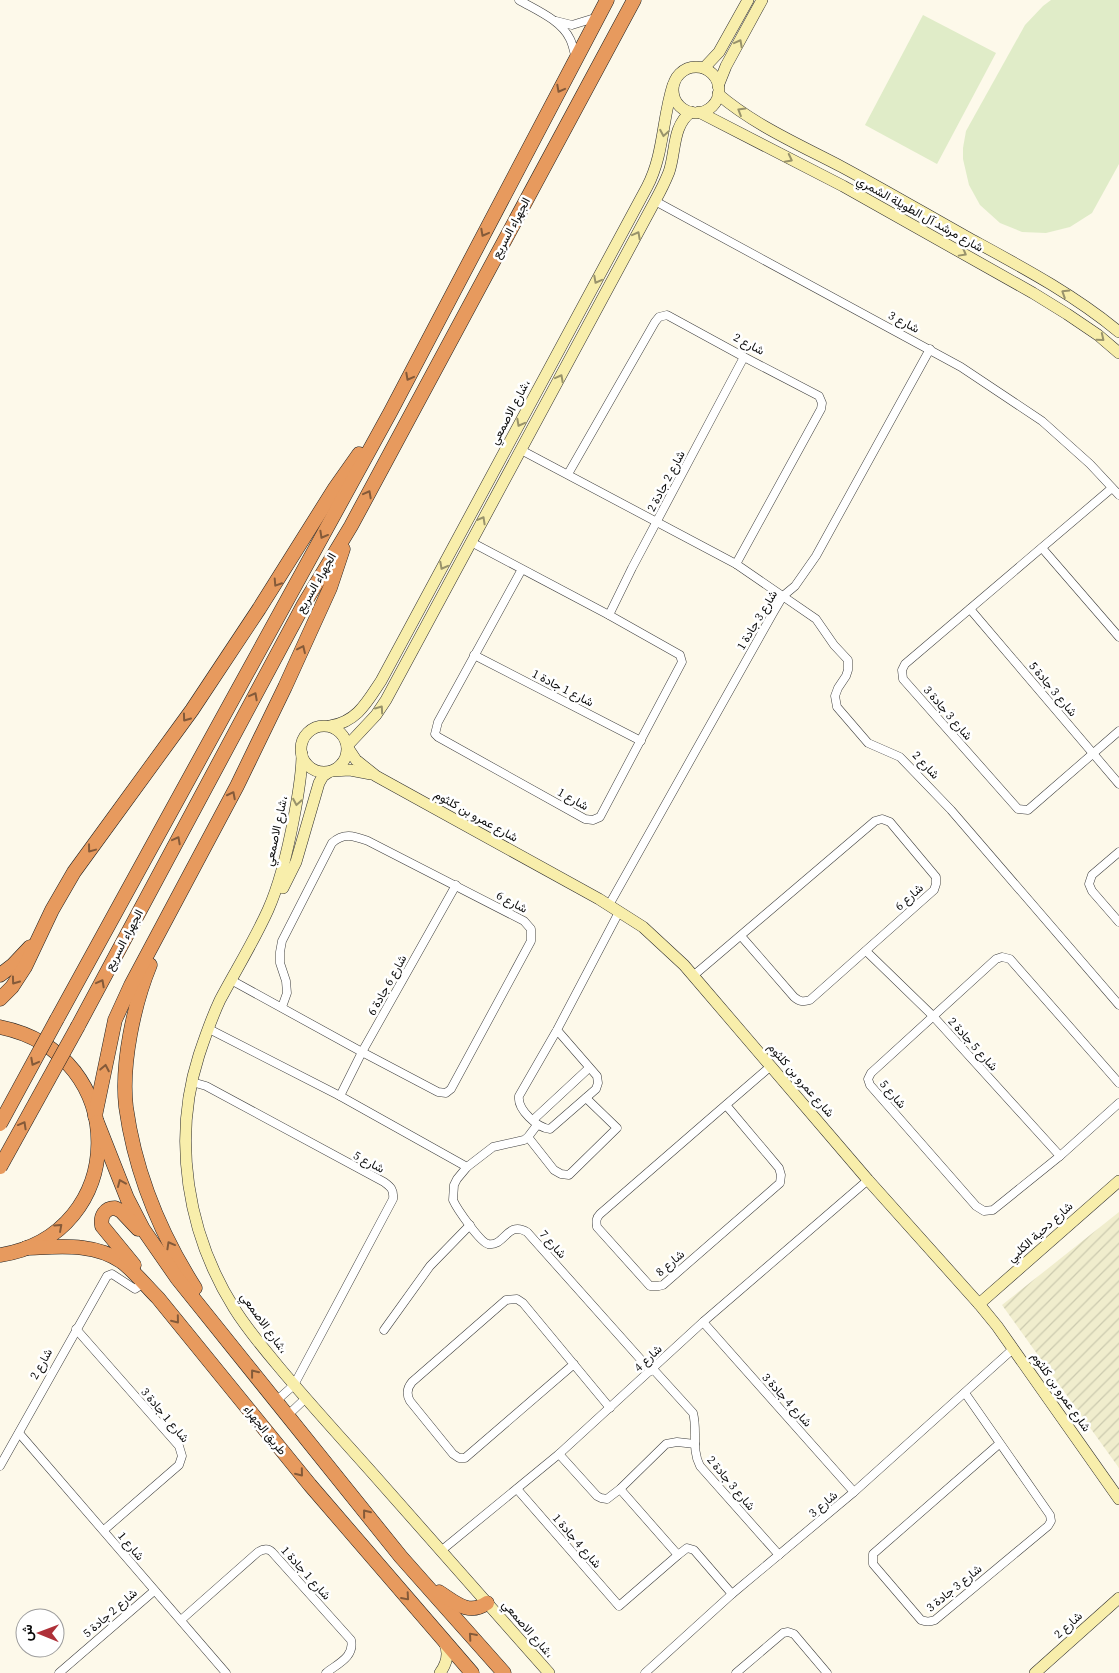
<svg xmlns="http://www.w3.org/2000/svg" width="1119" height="1673" viewBox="0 0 1119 1673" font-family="'Source Serif 4',Vazirmatn,serif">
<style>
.farmland{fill:url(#farmland-furrows)}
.pitch{fill:#e0ecc8}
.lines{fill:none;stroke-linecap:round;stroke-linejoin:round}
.street-casing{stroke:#3e3e3e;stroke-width:9}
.secondary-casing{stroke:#2d2d2d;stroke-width:12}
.highway-casing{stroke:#1c1c1c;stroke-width:15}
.street{stroke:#fff;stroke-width:8}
.secondary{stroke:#f8eeab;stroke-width:11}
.highway{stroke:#e79a5e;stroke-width:14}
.highway-bridge-casing{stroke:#1c1c1c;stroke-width:15;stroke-linecap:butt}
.highway-bridge{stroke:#e79a5e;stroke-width:14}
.oneway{stroke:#99936b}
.oneway2{stroke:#845a39}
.labels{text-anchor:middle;stroke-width:5;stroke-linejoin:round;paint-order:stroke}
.street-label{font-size:12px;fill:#0b0b0b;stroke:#fff}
</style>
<defs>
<pattern id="farmland-furrows" width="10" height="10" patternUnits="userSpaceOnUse" patternTransform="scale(1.25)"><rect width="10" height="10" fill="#f0edcd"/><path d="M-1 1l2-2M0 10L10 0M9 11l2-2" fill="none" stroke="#cccaaf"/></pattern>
</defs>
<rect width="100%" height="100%" fill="#fdf9ea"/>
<polygon class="farmland" points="1119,1212 1119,1468 1002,1305"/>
<g class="pitch">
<polygon points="1051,0 1119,0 1119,164 1092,213 1070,227 1046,233 1022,232 1000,223 980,205 969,185 963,159 963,148 966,131 1025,25 1043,6"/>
<polygon points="923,15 996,53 937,164 865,125"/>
</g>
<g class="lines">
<g class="street-casing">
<g id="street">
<path d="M519 0C536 10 561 20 570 39 573 45 574 52 576 59"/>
<polyline points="556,21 572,25 598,17"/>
<polyline points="655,201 961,367 1042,421 1090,464 1119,495"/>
<polyline points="521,450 736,564 816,619 834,645 848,660 848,670 846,676 838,688 835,696 837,707 868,743 900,757 951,810 1119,1005"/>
<polyline points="568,474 655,322 659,317 667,315 744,357 819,396 822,403 821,409 736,564"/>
<polyline points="1112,488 905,664 902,670 903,679 1018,809 1028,810 1119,731"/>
<polyline points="471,542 609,615 680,655 682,662 600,817 593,820 585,819 438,737 435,734 438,722 522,569"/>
<polyline points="1042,548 1119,637"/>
<polyline points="970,609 1119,784"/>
<polyline points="609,615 632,568 744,357"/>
<polyline points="474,655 641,741"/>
<polyline points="1119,852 1092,875 1089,884 1092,891 1119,922"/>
<polyline points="609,905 773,613 783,596 795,586 816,556 930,349"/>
<polyline points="866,951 933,1016 1060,1156"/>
<path d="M693 976 875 821 882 819 890 822 936 877V884L934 890 810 1000C803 1002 800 1002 794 997L741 936"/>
<path d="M231 980 362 1052 438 1092 446 1093 451 1089 531 941V929L524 921 368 841C354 836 344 832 332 843L282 941 280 952V963L286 981 287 993 282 1007"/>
<polyline points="209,1029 340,1096 467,1167"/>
<path d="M557 1030 597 1076 598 1083 596 1089 550 1129C537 1128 517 1109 519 1096L557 1030 619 912"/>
<path d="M192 1082 206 1086 384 1182C391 1187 394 1190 393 1199L294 1385 276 1401"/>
<polyline points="1119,1083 1010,959 1002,957 996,959 871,1073 868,1079 870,1085 976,1206 984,1211 993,1210 1060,1156 1119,1103"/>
<polyline points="340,1096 362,1052 456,885"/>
<path d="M726 1105 779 1168 781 1175 780 1183 663 1285 659 1286H650L597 1227C596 1221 596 1218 600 1214L713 1116 771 1066"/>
<polyline points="533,1120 589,1068"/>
<path d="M537 1125 528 1137 524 1140 493 1147 467 1167 457 1179 454 1185 453 1200C457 1209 480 1242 488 1244 505 1247 507 1220 527 1232L651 1371"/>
<polyline points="528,1137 554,1170 561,1174 569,1175 617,1128 586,1098"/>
<polyline points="703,1322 854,1492"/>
<polyline points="76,1329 179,1446 182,1456 179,1465 104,1530"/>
<polyline points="384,1330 430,1266 470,1225"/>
<path d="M574 1364 465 1458H459L453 1454 410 1401C406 1394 407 1388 412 1382L506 1300 517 1299 523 1303 610 1408"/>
<path d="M653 1369 693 1413C698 1431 691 1449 700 1466L779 1555"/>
<path d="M965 1393 1050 1515 1051 1521 1048 1526 935 1620C930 1622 926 1622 921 1620L873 1564V1554L999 1444"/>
<polyline points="288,1415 306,1398"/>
<polyline points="19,1433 226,1673"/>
<polyline points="559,1454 597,1496 601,1498 607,1499 620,1489 666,1444 677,1442 695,1444"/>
<polyline points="0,1466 107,1276 112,1274 135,1289 144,1283"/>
<polyline points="517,1489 619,1606 678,1555 687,1548 694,1550 732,1594"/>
<polyline points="620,1489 678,1555"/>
<polyline points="442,1550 559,1454 703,1322 868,1180"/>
<path d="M181 1620 258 1552C263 1549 268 1548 272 1552L351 1640C355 1657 337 1664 326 1673"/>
<polyline points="59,1673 154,1591"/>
<polyline points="645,1673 732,1594 854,1492 1013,1349"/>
<polyline points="736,1673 783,1633 788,1632 794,1634 827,1673"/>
</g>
</g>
<g class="secondary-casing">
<g id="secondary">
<circle cx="696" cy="90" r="23"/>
<polyline points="704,68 719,52 748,0"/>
<polyline points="718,86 726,66 762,0"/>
<path d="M718 94C754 125 800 145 842 167 883 189 924 213 965 236 1018 265 1072 293 1119 332"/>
<polyline points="699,112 843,186 1033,293 1067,314 1098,335 1119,353"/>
<circle cx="324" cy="749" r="23"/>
<path d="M330 726C357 722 367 702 381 681L647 187C664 155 662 119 673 85"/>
<path d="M347 746 376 715 386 700 655 201C660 192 665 182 669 172 676 152 672 126 691 112"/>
<polyline points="348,748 356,760 376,776 599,899 643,927 684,965 868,1180 979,1304 997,1326 1119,1499"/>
<path d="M302 754C302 775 298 796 294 817 288 849 281 881 268 910 254 941 236 970 220 1000 212 1017 205 1037 199 1055 172 1139 187 1233 234 1308 247 1329 263 1348 279 1367 310 1404 343 1440 375 1476 433 1541 491 1607 549 1673"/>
<polyline points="332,771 350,770 371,774"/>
<polyline points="283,888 296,862 319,783 323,776 329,772"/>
<polyline points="979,1304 1119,1181"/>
<path d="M440 1673C447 1663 450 1653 444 1642"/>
<polyline points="1035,1673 1119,1598"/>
</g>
</g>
<g class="highway-casing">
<g id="highway">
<path d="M150 965C134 1004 121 1064 126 1107 135 1172 160 1233 195 1288"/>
<polyline points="0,975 13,965 30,947"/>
<polyline points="0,999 12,987 25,967 52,910 74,872 192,710 259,609 335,488 359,454"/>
<polyline points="57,1019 391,411 607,0"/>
<polyline points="78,1026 304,604 351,526 634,0"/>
<path d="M0 1027C133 1054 129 1235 0 1255"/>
<polyline points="95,1116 115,1020 131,985 237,786 285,687 330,588 343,549"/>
<polyline points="97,1122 127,1198 143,1229 177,1278 401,1557 504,1673"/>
<path d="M26 1248C58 1247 94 1242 122 1262 135 1272 146 1286 158 1298L310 1485 472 1673"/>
<path d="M134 1265 102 1226C100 1216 105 1208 115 1208L121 1211 138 1229"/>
<path d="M439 1592C455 1602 468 1616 487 1603"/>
</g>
</g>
<use href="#street" class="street"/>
<use href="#secondary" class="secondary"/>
<use href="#highway" class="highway"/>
<g class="highway-bridge-casing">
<g id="highway-bridge">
<polyline points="0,1124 57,1019"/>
<polyline points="0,1167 78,1026"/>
</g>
</g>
<use href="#highway-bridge" class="highway-bridge"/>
</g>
<defs><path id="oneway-chevron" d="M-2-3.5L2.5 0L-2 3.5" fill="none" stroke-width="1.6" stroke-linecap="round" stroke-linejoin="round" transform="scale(1.25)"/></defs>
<g class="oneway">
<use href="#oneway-chevron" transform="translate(739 43) rotate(-62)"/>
<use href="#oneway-chevron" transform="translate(741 111) rotate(-149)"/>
<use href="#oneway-chevron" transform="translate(664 133) rotate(100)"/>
<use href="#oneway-chevron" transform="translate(789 159) rotate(27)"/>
<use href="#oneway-chevron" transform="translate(637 235) rotate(-62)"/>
<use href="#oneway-chevron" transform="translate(963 253) rotate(29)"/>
<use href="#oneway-chevron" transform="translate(597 280) rotate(118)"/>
<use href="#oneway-chevron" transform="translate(1065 293) rotate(-148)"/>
<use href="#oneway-chevron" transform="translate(1101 338) rotate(39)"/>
<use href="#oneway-chevron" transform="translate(560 378) rotate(-62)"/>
<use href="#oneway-chevron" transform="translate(520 423) rotate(118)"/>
<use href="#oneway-chevron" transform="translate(482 520) rotate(-61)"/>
<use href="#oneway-chevron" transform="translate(443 566) rotate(118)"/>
<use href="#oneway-chevron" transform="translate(380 709) rotate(-55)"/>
<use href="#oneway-chevron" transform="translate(297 802) rotate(100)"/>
</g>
<g class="oneway2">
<use href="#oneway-chevron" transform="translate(560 89) rotate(118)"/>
<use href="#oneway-chevron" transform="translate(484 233) rotate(118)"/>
<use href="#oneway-chevron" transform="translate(409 377) rotate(118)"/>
<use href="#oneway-chevron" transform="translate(368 494) rotate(-62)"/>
<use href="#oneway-chevron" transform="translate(323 535) rotate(119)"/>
<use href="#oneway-chevron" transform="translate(277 583) rotate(123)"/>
<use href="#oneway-chevron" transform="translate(302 649) rotate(-65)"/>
<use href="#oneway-chevron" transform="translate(254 696) rotate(-62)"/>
<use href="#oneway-chevron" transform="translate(186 718) rotate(126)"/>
<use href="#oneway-chevron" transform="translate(232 795) rotate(-63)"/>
<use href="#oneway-chevron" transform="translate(177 840) rotate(-62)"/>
<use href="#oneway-chevron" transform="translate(91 849) rotate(127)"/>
<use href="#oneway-chevron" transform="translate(15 981) rotate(126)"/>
<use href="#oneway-chevron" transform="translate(101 983) rotate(-62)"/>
<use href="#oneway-chevron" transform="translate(34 1062) rotate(118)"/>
<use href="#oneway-chevron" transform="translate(105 1068) rotate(-79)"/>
<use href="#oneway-chevron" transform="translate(23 1125) rotate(-61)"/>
<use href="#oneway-chevron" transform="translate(121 1183) rotate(-113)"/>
<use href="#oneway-chevron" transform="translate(59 1227) rotate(-42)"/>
<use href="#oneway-chevron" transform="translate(170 1245) rotate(-119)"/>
<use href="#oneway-chevron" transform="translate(176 1320) rotate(51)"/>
<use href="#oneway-chevron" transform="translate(254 1373) rotate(-128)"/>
<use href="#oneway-chevron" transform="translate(300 1473) rotate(51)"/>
<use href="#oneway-chevron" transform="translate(366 1513) rotate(-129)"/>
<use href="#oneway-chevron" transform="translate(406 1597) rotate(49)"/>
<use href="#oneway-chevron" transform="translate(472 1636) rotate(-131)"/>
</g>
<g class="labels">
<g class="street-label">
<text transform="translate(920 214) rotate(29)" y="4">شارع مرشد آل الطويلة الشمري</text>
<text transform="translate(511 228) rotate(-62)" y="4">الجهراء السريع</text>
<text transform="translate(904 322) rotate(28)" y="4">شارع 3</text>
<text transform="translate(749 344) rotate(28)" y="4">شارع 2</text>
<text transform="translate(510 412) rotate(-62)" y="4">شارع الاصمعي،</text>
<text transform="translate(666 481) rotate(-62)" y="4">شارع 2 جادة 2</text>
<text transform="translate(316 583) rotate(-60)" y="4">الجهراء السريع</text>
<text transform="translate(757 620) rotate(-59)" y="4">شارع 3 جادة 1</text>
<text transform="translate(563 688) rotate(27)" y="4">شارع 1 جادة 1</text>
<text transform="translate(1053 689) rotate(50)" y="4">شارع 3 جادة 5</text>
<text transform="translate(948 713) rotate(49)" y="4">شارع 3 جادة 3</text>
<text transform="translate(926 765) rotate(47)" y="4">شارع 2</text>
<text transform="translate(573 799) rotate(29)" y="4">شارع 1</text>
<text transform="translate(476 816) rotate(29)" y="4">شارع عمرو بن كلثوم</text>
<text transform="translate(276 831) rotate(-78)" y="4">شارع الاصمعي،</text>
<text transform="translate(909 897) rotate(-42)" y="4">شارع 6</text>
<text transform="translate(512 902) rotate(28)" y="4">شارع 6</text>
<text transform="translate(124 940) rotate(-62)" y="4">الجهراء السريع</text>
<text transform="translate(387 985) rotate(-61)" y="4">شارع 6 جادة 6</text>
<text transform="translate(973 1044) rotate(48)" y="4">شارع 5 جادة 2</text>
<text transform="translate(801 1080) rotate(49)" y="4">شارع عمرو بن كلثوم</text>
<text transform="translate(893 1094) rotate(49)" y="4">شارع 5</text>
<text transform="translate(369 1162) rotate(28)" y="4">شارع 5</text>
<text transform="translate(1040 1232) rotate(-42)" y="4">شارع دحية الكلبي</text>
<text transform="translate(553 1244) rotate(48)" y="4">شارع 7</text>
<text transform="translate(670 1263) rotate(-40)" y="4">شارع 8</text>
<text transform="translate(264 1323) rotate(54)" y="4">شارع الاصمعي،</text>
<text transform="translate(648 1358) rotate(-43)" y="4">شارع 4</text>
<text transform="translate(41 1364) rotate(-61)" y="4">شارع 2</text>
<text transform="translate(1061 1392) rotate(55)" y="4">شارع عمرو بن كلثوم</text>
<text transform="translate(787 1400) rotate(48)" y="4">شارع 4 جادة 3</text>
<text transform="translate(165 1415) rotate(50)" y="4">شارع 1 جادة 3</text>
<text transform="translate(265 1430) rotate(51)" y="4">طريق الجهراء</text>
<text transform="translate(731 1483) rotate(50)" y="4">شارع 3 جادة 2</text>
<text transform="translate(823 1504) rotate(-40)" y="4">شارع 3</text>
<text transform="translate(577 1541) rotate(49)" y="4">شارع 4 جادة 1</text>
<text transform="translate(131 1546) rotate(50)" y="4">شارع 1</text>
<text transform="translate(306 1573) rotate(48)" y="4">شارع 1 جادة 1</text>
<text transform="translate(954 1588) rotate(-39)" y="4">شارع 3 جادة 3</text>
<text transform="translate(110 1613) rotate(-41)" y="4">شارع 2 جادة 5</text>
<text transform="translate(1068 1625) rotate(-42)" y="4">شارع 2</text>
<text transform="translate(528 1629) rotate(49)" y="4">شارع الاصمعي،</text>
</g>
</g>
<g transform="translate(40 1633) rotate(271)"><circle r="24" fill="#ffffff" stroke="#9d9d9d"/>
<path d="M0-4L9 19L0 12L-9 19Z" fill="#ae3038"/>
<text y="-8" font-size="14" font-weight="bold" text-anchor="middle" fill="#0b0b0b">ش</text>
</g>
</svg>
